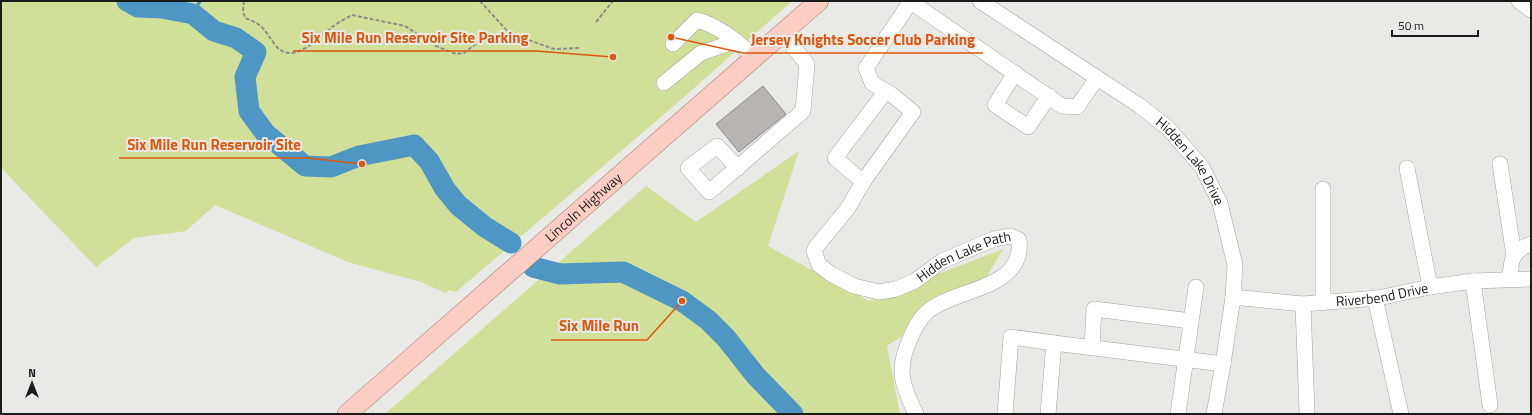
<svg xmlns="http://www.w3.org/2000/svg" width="1532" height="415" viewBox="0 0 1532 415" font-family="'Titillium Web',sans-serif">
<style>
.green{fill:#d1e099}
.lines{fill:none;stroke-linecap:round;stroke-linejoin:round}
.stream{stroke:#4e96c4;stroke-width:3.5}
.river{stroke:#4e96c4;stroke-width:21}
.building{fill:#b7b4b2;stroke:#908e8c}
.minor-casing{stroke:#a4a3a0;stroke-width:16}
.major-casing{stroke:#ab7a6f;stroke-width:20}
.path{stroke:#8e8e8c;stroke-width:2;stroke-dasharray:4 2;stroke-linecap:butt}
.minor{stroke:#fff;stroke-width:15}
.major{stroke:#fbcec4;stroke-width:19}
.labels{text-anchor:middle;stroke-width:4;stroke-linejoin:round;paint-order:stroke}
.street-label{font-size:14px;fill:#1b1b1a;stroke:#e9e9e6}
.leader{fill:none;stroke:#de560d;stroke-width:1.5}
.callout-dot{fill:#de560d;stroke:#e9e9e6;stroke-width:1.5}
.callout-label{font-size:15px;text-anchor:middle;font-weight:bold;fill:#de560d;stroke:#e9e9e6;stroke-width:4;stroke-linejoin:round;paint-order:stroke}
</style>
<rect width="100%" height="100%" fill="#e9e9e6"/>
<g class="green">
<polygon points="1,1 792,1 675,105 456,292 449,290 446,293 421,282 348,262 215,205 186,231 134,238 96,267 1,168"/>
<polygon points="799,151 768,246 869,301 1003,249 983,283 887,346 900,414 385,414 646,186 696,222"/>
</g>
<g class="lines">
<polyline class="stream" points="193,14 200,1"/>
<g class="river">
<polyline points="127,1 138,7 162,8 193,14 214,31 236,38 256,52 245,77 249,111 265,133 305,166 331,167 359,156 414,145 429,161 445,189 458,205 485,227 511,243"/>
<polyline points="533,267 560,274 623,272 682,301 708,320 726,338 756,376 793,414"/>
</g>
</g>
<polygon class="building" points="763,86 786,114 739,152 716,124"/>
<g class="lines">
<g class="minor-casing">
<g id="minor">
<path id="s1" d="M911 1 866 68 872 83 892 95 913 112 863 182 848 208 816 247 814 251 819 265 831 274 854 286 879 292 896 289 915 281 942 261 994 239 1011 236 1019 240C1025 291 952 288 926 313 919 320 913 331 910 339 896 370 902 385 916 414"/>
<path id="s2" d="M980 1 1140 106 1168 128 1202 167 1220 203 1235 265 1233 297 1223 364 1214 414"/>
<polyline points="1519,1 1531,10"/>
<polyline points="911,2 1062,106 1077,107 1097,78"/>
<path d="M673 44 697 20C720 26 737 42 755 57"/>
<polyline points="1015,73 995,105 1028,127 1049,96"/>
<polyline points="664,83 701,53 736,41"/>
<polyline points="1500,164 1514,256"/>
<polyline points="738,168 717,146 688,168 709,192 803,111 807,64 782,33"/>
<polyline points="1407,168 1430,287"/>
<polyline points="863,182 835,158 886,91"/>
<polyline points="1323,189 1323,303"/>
<path d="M1510 279C1511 260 1511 251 1531 244"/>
<polyline points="1473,281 1490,405"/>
<path id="s3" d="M1233 297 1303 304 1378 298 1430 287 1473 281 1531 279"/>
<polyline points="1375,298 1401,414"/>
<polyline points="1303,304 1307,412"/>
<polyline points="1054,343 1223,364"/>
<polyline points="1092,347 1094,309 1191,321"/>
<polyline points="1005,414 1011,337 1054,343 1048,414"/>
<polyline points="1178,414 1196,287"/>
</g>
</g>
<g class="major-casing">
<g id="major">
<path id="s4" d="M347 414 819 1"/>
</g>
</g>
<g class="path">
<path d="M244 1 243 11 245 18C264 24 265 32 276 46 293 66 318 38 331 28 337 23 345 19 352 15L405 26 436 46 456 54 464 53 485 37 497 34H511L554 49 581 48"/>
<polyline points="480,1 510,34"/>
<polyline points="596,22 613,1"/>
</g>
<use href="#minor" class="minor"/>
<use href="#major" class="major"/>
</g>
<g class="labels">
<g class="street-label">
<text dy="5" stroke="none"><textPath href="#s2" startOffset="267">Hidden Lake Drive</textPath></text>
<text dy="5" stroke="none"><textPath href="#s4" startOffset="314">Lincoln Highway</textPath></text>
<text dy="5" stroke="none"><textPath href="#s1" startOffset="493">Hidden Lake Path</textPath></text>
<text dy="5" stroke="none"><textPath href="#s3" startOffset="150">Riverbend Drive</textPath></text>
</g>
</g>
<path class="leader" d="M613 57L536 51H293M671 37L743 53H983M362 164L308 158H119M682 301L647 340H551"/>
<g class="callout-dot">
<circle cx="613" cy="57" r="4"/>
<circle cx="671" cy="37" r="4"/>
<circle cx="362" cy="164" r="4"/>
<circle cx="682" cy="301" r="4"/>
</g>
<g class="callout-label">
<text x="415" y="43">Six Mile Run Reservoir Site Parking</text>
<text x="863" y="45">Jersey Knights Soccer Club Parking</text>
<text x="214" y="150">Six Mile Run Reservoir Site</text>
<text x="599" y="331">Six Mile Run</text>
</g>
<rect width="1532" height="415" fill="none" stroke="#1b1b1a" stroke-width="4"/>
<g transform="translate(32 383)" stroke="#e9e9e6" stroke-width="3" paint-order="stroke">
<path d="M0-3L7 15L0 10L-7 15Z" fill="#1b1b1a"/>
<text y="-6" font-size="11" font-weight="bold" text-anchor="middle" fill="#1b1b1a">N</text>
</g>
<path d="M1392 30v6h86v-6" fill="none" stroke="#1b1b1a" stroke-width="2"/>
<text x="1398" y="30" font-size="12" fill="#1b1b1a" stroke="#e9e9e6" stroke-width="3" paint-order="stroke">50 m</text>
</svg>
